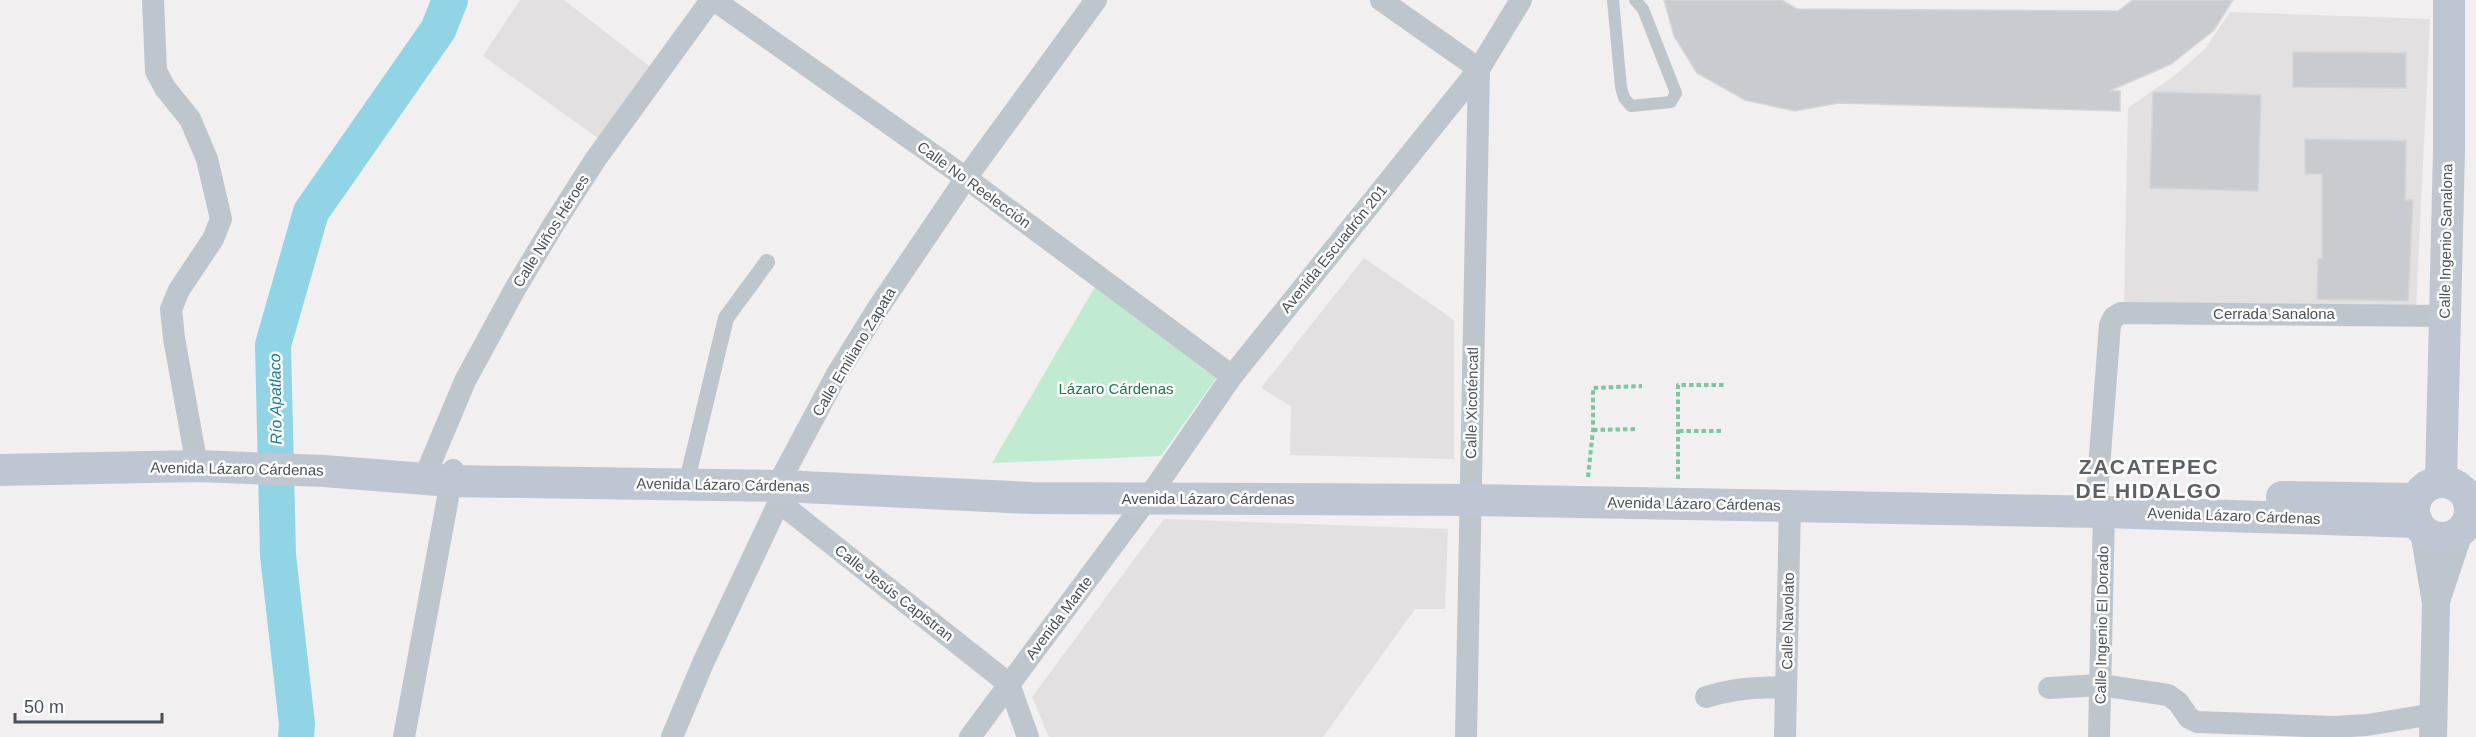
<svg xmlns="http://www.w3.org/2000/svg" width="2476" height="737" viewBox="0 0 2476 737" font-family="Arial,sans-serif">
<style>
.education{fill:#e2e0e0}
.green{fill:#c1ebd1}
.lines{fill:none;stroke-linecap:round;stroke-linejoin:round}
.river{stroke:#91d4e5;stroke-width:36}
.building{fill:#c9cbd1;stroke:#d3d5da;stroke-width:1.5}
.path{stroke:#7bc7a1;stroke-width:4;stroke-dasharray:4.5 3;stroke-linecap:butt}
.service{stroke:#bec6cd;stroke-width:12}
.pedestrian{stroke:#bec6cd;stroke-width:16}
.minor{stroke:#bec6cd;stroke-width:22}
.tertiary{stroke:#bec6cd;stroke-width:28}
.secondary{stroke:#bec7d1;stroke-width:32}
.labels{text-anchor:middle;stroke-width:5;stroke-linejoin:round;paint-order:stroke}
.street-label{font-size:15px;fill:#48525b;stroke:#fff}
.park-label{font-size:15px;fill:#1e774a;stroke:#fff}
.water-label{font-size:16px;font-style:italic;fill:#177c98;stroke:#fff}
.district-label{font-size:21px;font-weight:bold;letter-spacing:1.5px;fill:#5c5f63;stroke:#fff}
</style>
<rect width="100%" height="100%" fill="#f1efef"/>
<g class="education">
<polygon points="520,0 564,0 653,69 602,141 483,56"/>
<polygon points="2230,12 2430,19 2416,308 2124,306 2128,108 2174,76 2205,49"/>
<polygon points="1364,258 1454,320 1454,459 1290,455 1291,406 1261,388"/>
<polygon points="1164,519 1448,529 1445,609 1415,609 1323,737 1049,737 1032,697"/>
</g>
<polygon class="green" points="1096,285 1217,377 1161,456 992,463"/>
<g class="lines">
<polyline class="river" points="296,737 297,724 278,555 273,345 311,212 438,30 450,0"/>
</g>
<g class="building">
<polygon points="1664,0 1782,0 1797,9 2118,11 2133,0 2233,0 2214,30 2171,64 2109,91 2120,91 2120,111 1838,103 1795,111 1745,100 1697,73 1674,36"/>
<polygon points="2293,52 2406,53 2406,88 2293,87"/>
<polygon points="2153,92 2261,95 2258,191 2150,188"/>
<polygon points="2305,139 2406,141 2405,200 2413,200 2408,301 2317,299 2318,259 2322,259 2322,174 2305,174"/>
</g>
<g class="lines">
<g class="path">
<polyline points="1593,430 1638,429"/>
<polyline points="1679,431 1722,431"/>
<polyline points="1588,477 1593,430 1593,388 1642,386"/>
<polyline points="1678,479 1678,385 1726,385"/>
</g>
<polyline class="service" points="1613,0 1621,87 1624,98 1631,106 1671,102 1676,93 1643,9 1635,0"/>
<polyline class="pedestrian" points="689,472 726,318 767,262"/>
<g class="minor">
<polyline points="153,0 156,71 165,88 190,119 207,159 221,219 213,239 179,290 171,309 174,338 197,466"/>
<polyline points="714,0 966,178 1232,376"/>
<polyline points="1381,0 1479,69 1466,737"/>
<polyline points="426,480 428,469 465,381 515,289 554,224 595,160 711,0"/>
<polyline points="2097,494 2110,325 2114,317 2121,313 2444,316"/>
<polyline points="2468,498 2476,499"/>
<polyline points="779,502 1009,684 1028,737"/>
<polyline points="2049,688 2101,685 2168,695 2178,702 2189,718 2197,722 2334,727 2367,725 2434,714"/>
<path d="M1706 697C1734 688 1758 686 1786 688"/>
<polyline points="404,737 453,470"/>
<polyline points="672,737 703,663 779,502 783,475 837,374 876,311 966,178 1096,0"/>
<polyline points="970,737 1148,498 1232,376 1479,69 1521,0"/>
<polyline points="1785,737 1790,506"/>
<polyline points="2099,737 2104,512"/>
</g>
<g class="tertiary">
<polyline points="2424,531 2436,603 2433,737"/>
<polyline points="2437,598 2459,532"/>
</g>
<g class="secondary">
<polyline points="0,470 197,466 324,471 451,481 782,486 1031,498 1471,500 1790,506 2104,512 2417,522"/>
<polyline points="2441,481 2449,151 2449,0"/>
<circle cx="2442" cy="510" r="28"/>
<polyline points="2282,497 2416,499"/>
</g>
</g>
<g class="labels">
<g class="street-label">
<text transform="translate(974 185) rotate(36)" y="5">Calle No Reelección</text>
<text transform="translate(551 231) rotate(-58)" y="5">Calle Niños Héroes</text>
<text transform="translate(2446 241) rotate(-89)" y="5">Calle Ingenio Sanalona</text>
<text transform="translate(1334 249) rotate(-51)" y="5">Avenida Escuadrón 201</text>
<text x="2274" y="319">Cerrada Sanalona</text>
<text transform="translate(854 352) rotate(-59)" y="5">Calle Emiliano Zapata</text>
<text transform="translate(1472 403) rotate(-89)" y="5">Calle Xicoténcatl</text>
<text transform="translate(237 469) rotate(1)" y="5">Avenida Lázaro Cárdenas</text>
<text transform="translate(723 485) rotate(1)" y="5">Avenida Lázaro Cárdenas</text>
<text x="1208" y="504">Avenida Lázaro Cárdenas</text>
<text transform="translate(1694 504) rotate(1)" y="5">Avenida Lázaro Cárdenas</text>
<text transform="translate(2234 516) rotate(2)" y="5">Avenida Lázaro Cárdenas</text>
<text transform="translate(894 593) rotate(38)" y="5">Calle Jesús Capistran</text>
<text transform="translate(1059 618) rotate(-53)" y="5">Avenida Mante</text>
<text transform="translate(1788 621) rotate(-89)" y="5">Calle Navolato</text>
<text transform="translate(2102 625) rotate(-89)" y="5">Calle Ingenio El Dorado</text>
</g>
<g class="park-label">
<text x="1116" y="394">Lázaro Cárdenas</text>
</g>
<g class="water-label">
<text transform="translate(275 399) rotate(-91)" y="6">Río Apatlaco</text>
</g>
<g class="district-label">
<text x="2149" y="474">ZACATEPEC<tspan x="2149" dy="24">DE HIDALGO</tspan></text>
</g>
</g>
<path d="M15 713v9h147v-9" fill="none" stroke="#48525b" stroke-width="3"/>
<text x="24" y="713" font-size="18" fill="#48525b" stroke="#ffffff" stroke-width="4.5" paint-order="stroke">50 m</text>
</svg>
